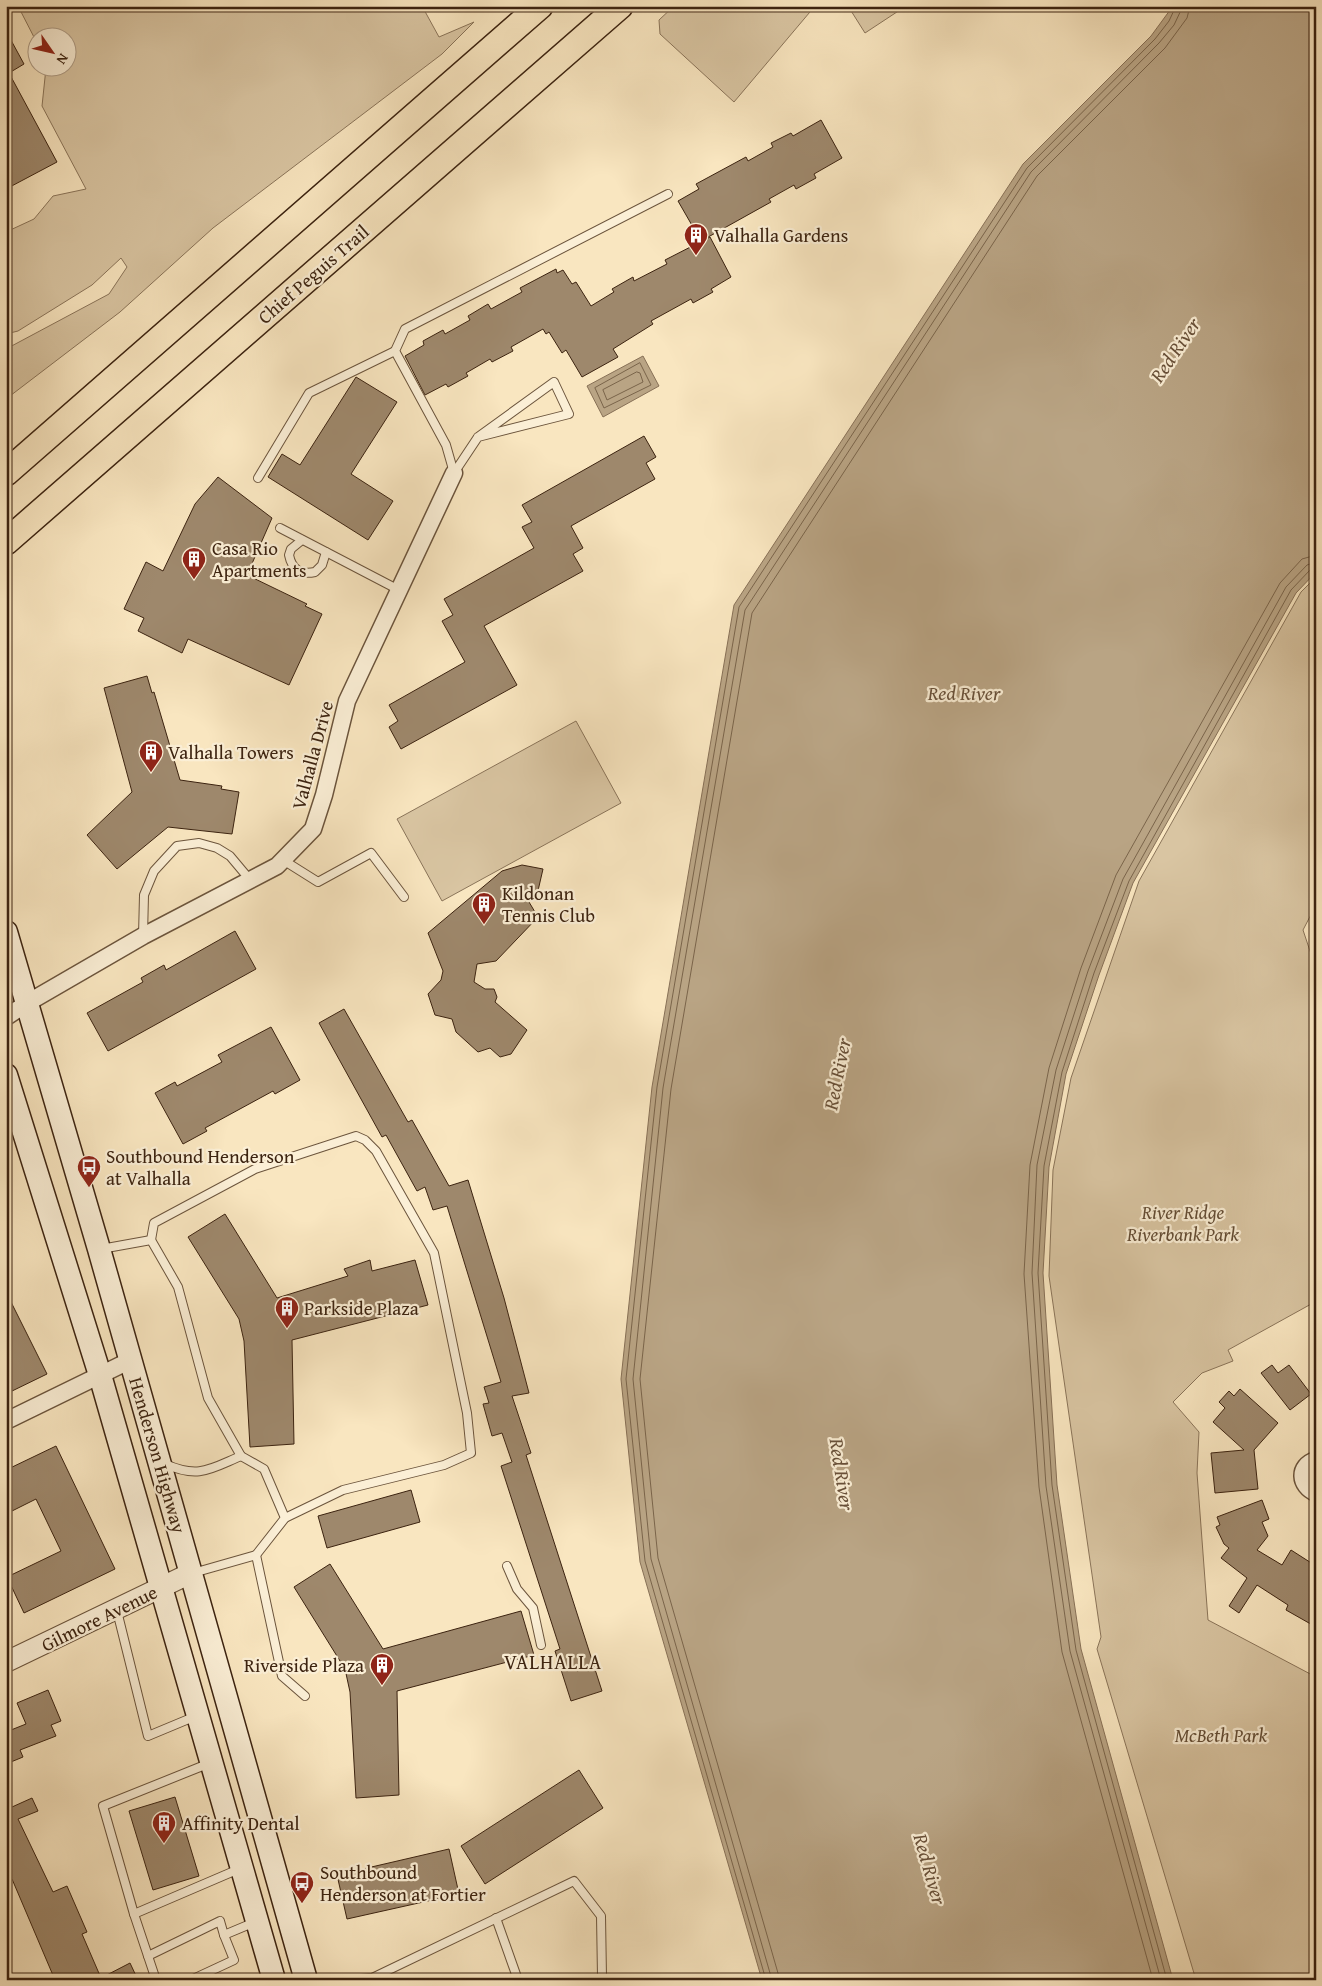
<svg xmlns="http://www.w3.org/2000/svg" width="1322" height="1986" viewBox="0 0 1322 1986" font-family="'Gentium Book Plus',serif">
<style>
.green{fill:#d9c5a2;stroke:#8a7459}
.water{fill:#b9a484;stroke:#877056}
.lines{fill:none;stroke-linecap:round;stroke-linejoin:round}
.shore{stroke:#7a644a;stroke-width:1}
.building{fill:#9e886c;stroke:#3c2310}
.service-casing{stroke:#6b543c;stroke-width:10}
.minor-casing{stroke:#6b543c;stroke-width:19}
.tertiary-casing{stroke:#6b543c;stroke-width:22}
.secondary-casing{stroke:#3c2310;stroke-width:25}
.primary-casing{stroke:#3c2310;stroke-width:28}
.service{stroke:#fbefd6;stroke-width:8}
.minor{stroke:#fbefd6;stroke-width:16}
.tertiary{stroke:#fbefd6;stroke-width:20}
.secondary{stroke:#fbefd6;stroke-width:22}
.primary{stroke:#f9e6c0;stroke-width:25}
.labels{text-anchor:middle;stroke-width:4.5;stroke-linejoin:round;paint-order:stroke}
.poi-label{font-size:19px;fill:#3c2310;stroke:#fbefd6;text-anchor:start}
.street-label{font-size:19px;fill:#3c2310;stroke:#fbefd6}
.park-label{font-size:19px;font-style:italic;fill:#634c34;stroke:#fbefd6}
.water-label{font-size:20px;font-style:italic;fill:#685039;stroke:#fbefd6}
.neighbourhood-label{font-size:20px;letter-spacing:1px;fill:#3c2310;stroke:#fbefd6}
</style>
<rect width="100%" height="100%" fill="#f9e6c0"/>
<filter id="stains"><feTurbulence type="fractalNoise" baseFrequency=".004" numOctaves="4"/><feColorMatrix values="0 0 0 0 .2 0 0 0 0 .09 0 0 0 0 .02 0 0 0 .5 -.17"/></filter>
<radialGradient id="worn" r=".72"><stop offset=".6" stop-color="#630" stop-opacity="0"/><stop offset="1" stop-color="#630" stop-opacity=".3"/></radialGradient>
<g class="green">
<polygon points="18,6 422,6 439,37 474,22 442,54 213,228 120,312 6,399 6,349 109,294 127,267 121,258 92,285 18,331 6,334 6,232 34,219 53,196 86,189 42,106 46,68 68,68 68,38 38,38 37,43"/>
<polygon points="674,6 815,6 734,102 660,34 659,20"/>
<polygon points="848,6 906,6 865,33"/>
<polygon points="1316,577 1316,905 1303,930 1316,969 1316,1295 1313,1303 1228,1350 1233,1361 1202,1373 1173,1402 1199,1432 1197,1473 1208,1620 1316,1677 1316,1980 1196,1980 1097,1649 1101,1637 1049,1276 1053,1170 1071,1078 1139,881 1301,592"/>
<polygon points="576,721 621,803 442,901 397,819"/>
</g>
<g class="water">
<polygon points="1173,6 1316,6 1316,572 1296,593 1133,883 1099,975 1066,1074 1049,1167 1043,1273 1057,1485 1081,1649 1173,1980 762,1980 640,1562 621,1379 652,1087 734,605 1023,164 1151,36"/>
<polygon points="643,356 659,386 603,417 587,386"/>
</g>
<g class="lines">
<g class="shore">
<polygon points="640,363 651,385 604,408 595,388"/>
<polygon points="637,372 640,373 643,382 607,400 603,390"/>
<polyline points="766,1980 645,1561 626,1379 657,1087 739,607 1027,168 1155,39 1169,21 1176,6"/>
<polyline points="772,1980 651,1559 633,1379 663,1088 745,610 1031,172 1159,43 1174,25 1183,6"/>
<polyline points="780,1980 658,1558 640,1379 671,1089 752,613 1037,176 1165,48 1187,18 1190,6"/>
<polyline points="1153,1980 1062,1652 1039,1487 1024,1274 1030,1165 1049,1068 1081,968 1116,875 1280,583 1302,559 1316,555"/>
<polyline points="1161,1980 1070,1651 1046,1486 1032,1273 1037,1165 1056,1070 1088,971 1123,879 1286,587 1307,565 1316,562"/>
<polyline points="1167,1980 1076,1650 1052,1485 1038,1273 1044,1166 1062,1072 1094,973 1129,881 1291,590 1310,570 1316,569"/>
</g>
</g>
<g class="building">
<polygon points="6,31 24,64 9,73 57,162 6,189"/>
<polygon points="821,120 842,158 814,174 816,178 796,189 794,185 769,199 771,202 701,241 678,201 699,189 696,184 746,157 748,161 773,147 771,143 791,133 793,136"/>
<polygon points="710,237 731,277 711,289 713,292 693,303 691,299 651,321 653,324 613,349 618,357 582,377 566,350 562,353 549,332 546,334 543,329 511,347 513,351 492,362 490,359 466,373 468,376 448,387 446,384 425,395 405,356 424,345 423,341 443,330 445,334 470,320 468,316 488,304 491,309 522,292 520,288 556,269 557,273 563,270 572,284 576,282 591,306 614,292 612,289 633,277 634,281 667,264 665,260"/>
<polygon points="356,377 397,402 351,474 393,501 368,540 268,477 282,454 300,465"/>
<polygon points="644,436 656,457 646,463 655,479 571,526 583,548 573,554 583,571 484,626 517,685 401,749 389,727 398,721 389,705 465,662 442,621 453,615 444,599 534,548 522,527 532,522 522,505"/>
<polygon points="218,477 272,518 247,575 307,604 305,606 322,614 289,685 188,639 182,653 138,631 144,618 124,609 146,562 163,571 195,504"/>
<polygon points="147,676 152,693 154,692 180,780 222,786 221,789 239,792 232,834 168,827 117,869 87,835 132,792 104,688"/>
<polygon points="522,865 543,869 537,895 529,902 538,917 496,961 477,964 474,982 485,989 494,989 497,997 495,1002 527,1030 511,1054 500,1057 490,1048 478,1052 456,1032 452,1019 435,1015 428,994 441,980 443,971 428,933 502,871"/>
<polygon points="235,931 256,969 108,1051 87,1013 143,982 141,978 164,965 166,970"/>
<polygon points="344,1009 408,1122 412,1120 449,1186 468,1180 504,1298 529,1393 512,1396 531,1453 526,1455 602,1691 571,1701 555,1651 560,1649 501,1466 512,1462 502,1433 492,1436 483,1404 489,1403 484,1387 501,1382 447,1206 433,1210 425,1187 417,1191 386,1135 382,1137 319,1023"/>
<polygon points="271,1027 300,1080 275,1094 273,1091 205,1128 207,1131 183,1144 155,1093 175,1082 177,1086 222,1062 218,1055"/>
<polygon points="225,1214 277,1298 348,1276 344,1269 370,1260 372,1271 415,1260 428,1305 292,1340 294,1444 250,1447 244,1341 239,1319 188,1237"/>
<polygon points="6,1292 47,1374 10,1392 6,1383"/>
<polygon points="1272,1365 1278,1373 1289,1365 1311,1394 1290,1410 1261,1373"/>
<polygon points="1240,1389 1278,1423 1254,1450 1258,1489 1215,1493 1211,1453 1244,1450 1213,1422 1225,1408 1219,1402 1229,1391 1234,1396"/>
<polygon points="56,1446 115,1569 24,1613 7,1577 61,1551 36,1499 6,1514 6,1470"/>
<polygon points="411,1490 420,1522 327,1548 318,1516"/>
<polygon points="1262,1500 1269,1519 1262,1522 1268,1536 1257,1550 1282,1565 1291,1550 1316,1566 1316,1627 1286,1610 1288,1605 1257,1585 1239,1613 1229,1606 1247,1578 1221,1558 1229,1548 1224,1544 1216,1527 1220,1525 1217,1517"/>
<polygon points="330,1564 383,1649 521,1611 534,1655 397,1691 399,1795 356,1798 350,1692 345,1669 294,1587"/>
<polygon points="48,1690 61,1721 51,1725 56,1736 20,1750 23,1757 6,1764 6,1719 11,1730 26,1724 17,1703"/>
<polygon points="579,1770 603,1808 485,1884 461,1846"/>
<polygon points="6,1795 12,1807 32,1798 38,1811 18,1819 53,1892 67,1886 87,1932 82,1934 101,1978 130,1963 138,1980 55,1980 12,1879 6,1882"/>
<polygon points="175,1797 199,1876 153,1890 129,1811"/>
<polygon points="449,1849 459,1894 347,1919 337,1875"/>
</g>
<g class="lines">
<g class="service-casing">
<g id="service">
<polyline points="454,473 446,445 395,351 405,329 668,194"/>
<polyline points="454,473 478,437 554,382 569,414 478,437"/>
<polyline points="258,478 309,393 395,351"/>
<polyline points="280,528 399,590"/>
<path d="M302 540 291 549 289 555C292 570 301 575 315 572L322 565 326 552"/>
<polyline points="283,860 318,882 371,853 404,897"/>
<polyline points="143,936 144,895 154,871 177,846 199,843 217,848 230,856 251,881"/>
<polyline points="151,1240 154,1223 255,1169 356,1136 365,1140 376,1151 434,1253 467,1413 471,1453 444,1465 343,1490 285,1518"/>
<polyline points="101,1249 151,1240 178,1287 208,1398 241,1456 264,1469 285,1518 256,1555 193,1573"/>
<path d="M165 1464C199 1479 210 1469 241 1456"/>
<polyline points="256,1555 282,1676 305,1696"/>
<polyline points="507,1566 517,1589 533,1608 541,1645"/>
<polyline points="117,1611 148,1736 196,1716"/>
<polyline points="210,1763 103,1806 134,1914 239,1869"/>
<polyline points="134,1914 148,1956"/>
<polyline points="496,1918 518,1980"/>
<polyline points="156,1980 148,1956 220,1921 224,1935"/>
<polyline points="191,1980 234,1960 224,1935 255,1922"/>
<polyline points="347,1980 372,1978 574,1881 601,1916 602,1977 596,1980"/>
</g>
</g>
<g class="minor-casing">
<g id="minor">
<polyline points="6,1017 29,1002 143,936 277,866 313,829 324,795 347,701 454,473"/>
<polyline points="6,1421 131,1360"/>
<path d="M1316 1460C1297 1466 1299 1486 1316 1493"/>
</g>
</g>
<g class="tertiary-casing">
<polyline id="tertiary" points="6,1662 191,1573"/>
</g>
<g class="secondary-casing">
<g id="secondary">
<polyline points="6,932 99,1249 306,1980"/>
<polyline points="6,1075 100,1375 274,1980"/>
</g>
</g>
<g class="primary-casing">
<g id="primary">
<polyline points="6,473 540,6"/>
<polyline points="6,542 620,6"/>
</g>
</g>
<use href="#service" class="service"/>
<use href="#minor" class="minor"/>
<use href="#tertiary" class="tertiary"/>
<use href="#secondary" class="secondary"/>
<use href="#primary" class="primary"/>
</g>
<defs>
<g id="building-pin" transform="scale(1.25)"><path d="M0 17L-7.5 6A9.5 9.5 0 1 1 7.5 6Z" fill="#8f2418" stroke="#fbefd6"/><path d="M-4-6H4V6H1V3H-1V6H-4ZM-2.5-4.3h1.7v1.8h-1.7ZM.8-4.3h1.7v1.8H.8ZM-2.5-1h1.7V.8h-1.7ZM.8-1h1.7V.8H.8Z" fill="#fff"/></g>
<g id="bus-pin" transform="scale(1.25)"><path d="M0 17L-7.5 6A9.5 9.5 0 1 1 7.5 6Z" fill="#8f2418" stroke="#fbefd6"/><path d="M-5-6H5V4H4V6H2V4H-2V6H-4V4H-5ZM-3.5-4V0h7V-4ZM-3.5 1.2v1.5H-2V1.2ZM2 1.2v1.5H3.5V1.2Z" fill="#fff"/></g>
</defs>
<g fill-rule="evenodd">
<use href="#building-pin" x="696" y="235"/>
<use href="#building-pin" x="194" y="559"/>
<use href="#building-pin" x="151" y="752"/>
<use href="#building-pin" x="484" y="904"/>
<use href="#bus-pin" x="89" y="1167"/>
<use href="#building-pin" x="287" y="1308"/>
<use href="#building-pin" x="382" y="1665"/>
<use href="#building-pin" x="164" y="1823"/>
<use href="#bus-pin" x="302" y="1883"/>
</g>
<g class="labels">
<g class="poi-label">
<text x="714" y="242">Valhalla Gardens</text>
<text x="212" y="555">Casa Rio<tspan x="212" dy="22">Apartments</tspan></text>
<text x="168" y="759">Valhalla Towers</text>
<text x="502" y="900">Kildonan<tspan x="502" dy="22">Tennis Club</tspan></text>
<text x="106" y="1163">Southbound Henderson<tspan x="106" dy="22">at Valhalla</tspan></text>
<text x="304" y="1315">Parkside Plaza</text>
<text x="364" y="1672" text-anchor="end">Riverside Plaza</text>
<text x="182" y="1830">Affinity Dental</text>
<text x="320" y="1879">Southbound<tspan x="320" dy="22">Henderson at Fortier</tspan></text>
</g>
<g class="street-label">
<text transform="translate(313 274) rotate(-41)" y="7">Chief Peguis Trail</text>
<text transform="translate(312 755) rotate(-75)" y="7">Valhalla Drive</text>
<text transform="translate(158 1455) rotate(74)" y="7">Henderson Highway</text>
<text transform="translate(99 1618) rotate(-26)" y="7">Gilmore Avenue</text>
</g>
<g class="park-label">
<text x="1183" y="1219">River Ridge<tspan x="1183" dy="22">Riverbank Park</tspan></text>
<text x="1221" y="1742">McBeth Park</text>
</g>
<g class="water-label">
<text transform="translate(1175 350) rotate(-56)" y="7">Red River</text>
<text x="964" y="700">Red River</text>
<text transform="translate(837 1074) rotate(-79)" y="7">Red River</text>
<text transform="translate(842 1474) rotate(81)" y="7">Red River</text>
<text transform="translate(930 1869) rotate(74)" y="7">Red River</text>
</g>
<g class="neighbourhood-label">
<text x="553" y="1669">VALHALLA</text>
</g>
</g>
<rect width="1322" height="1986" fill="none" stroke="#f9e6c0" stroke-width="25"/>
<rect x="8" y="8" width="1307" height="1971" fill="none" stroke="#3c2310" stroke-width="2.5"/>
<rect x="12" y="12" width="1297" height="1961" fill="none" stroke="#3c2310"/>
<g transform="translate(52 52) rotate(124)"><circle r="24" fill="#fbefd6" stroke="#af9d87"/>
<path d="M0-4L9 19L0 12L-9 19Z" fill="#8f2418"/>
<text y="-8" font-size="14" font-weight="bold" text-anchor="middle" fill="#3c2310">N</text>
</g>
<rect width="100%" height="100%" filter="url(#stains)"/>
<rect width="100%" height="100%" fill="url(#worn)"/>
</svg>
